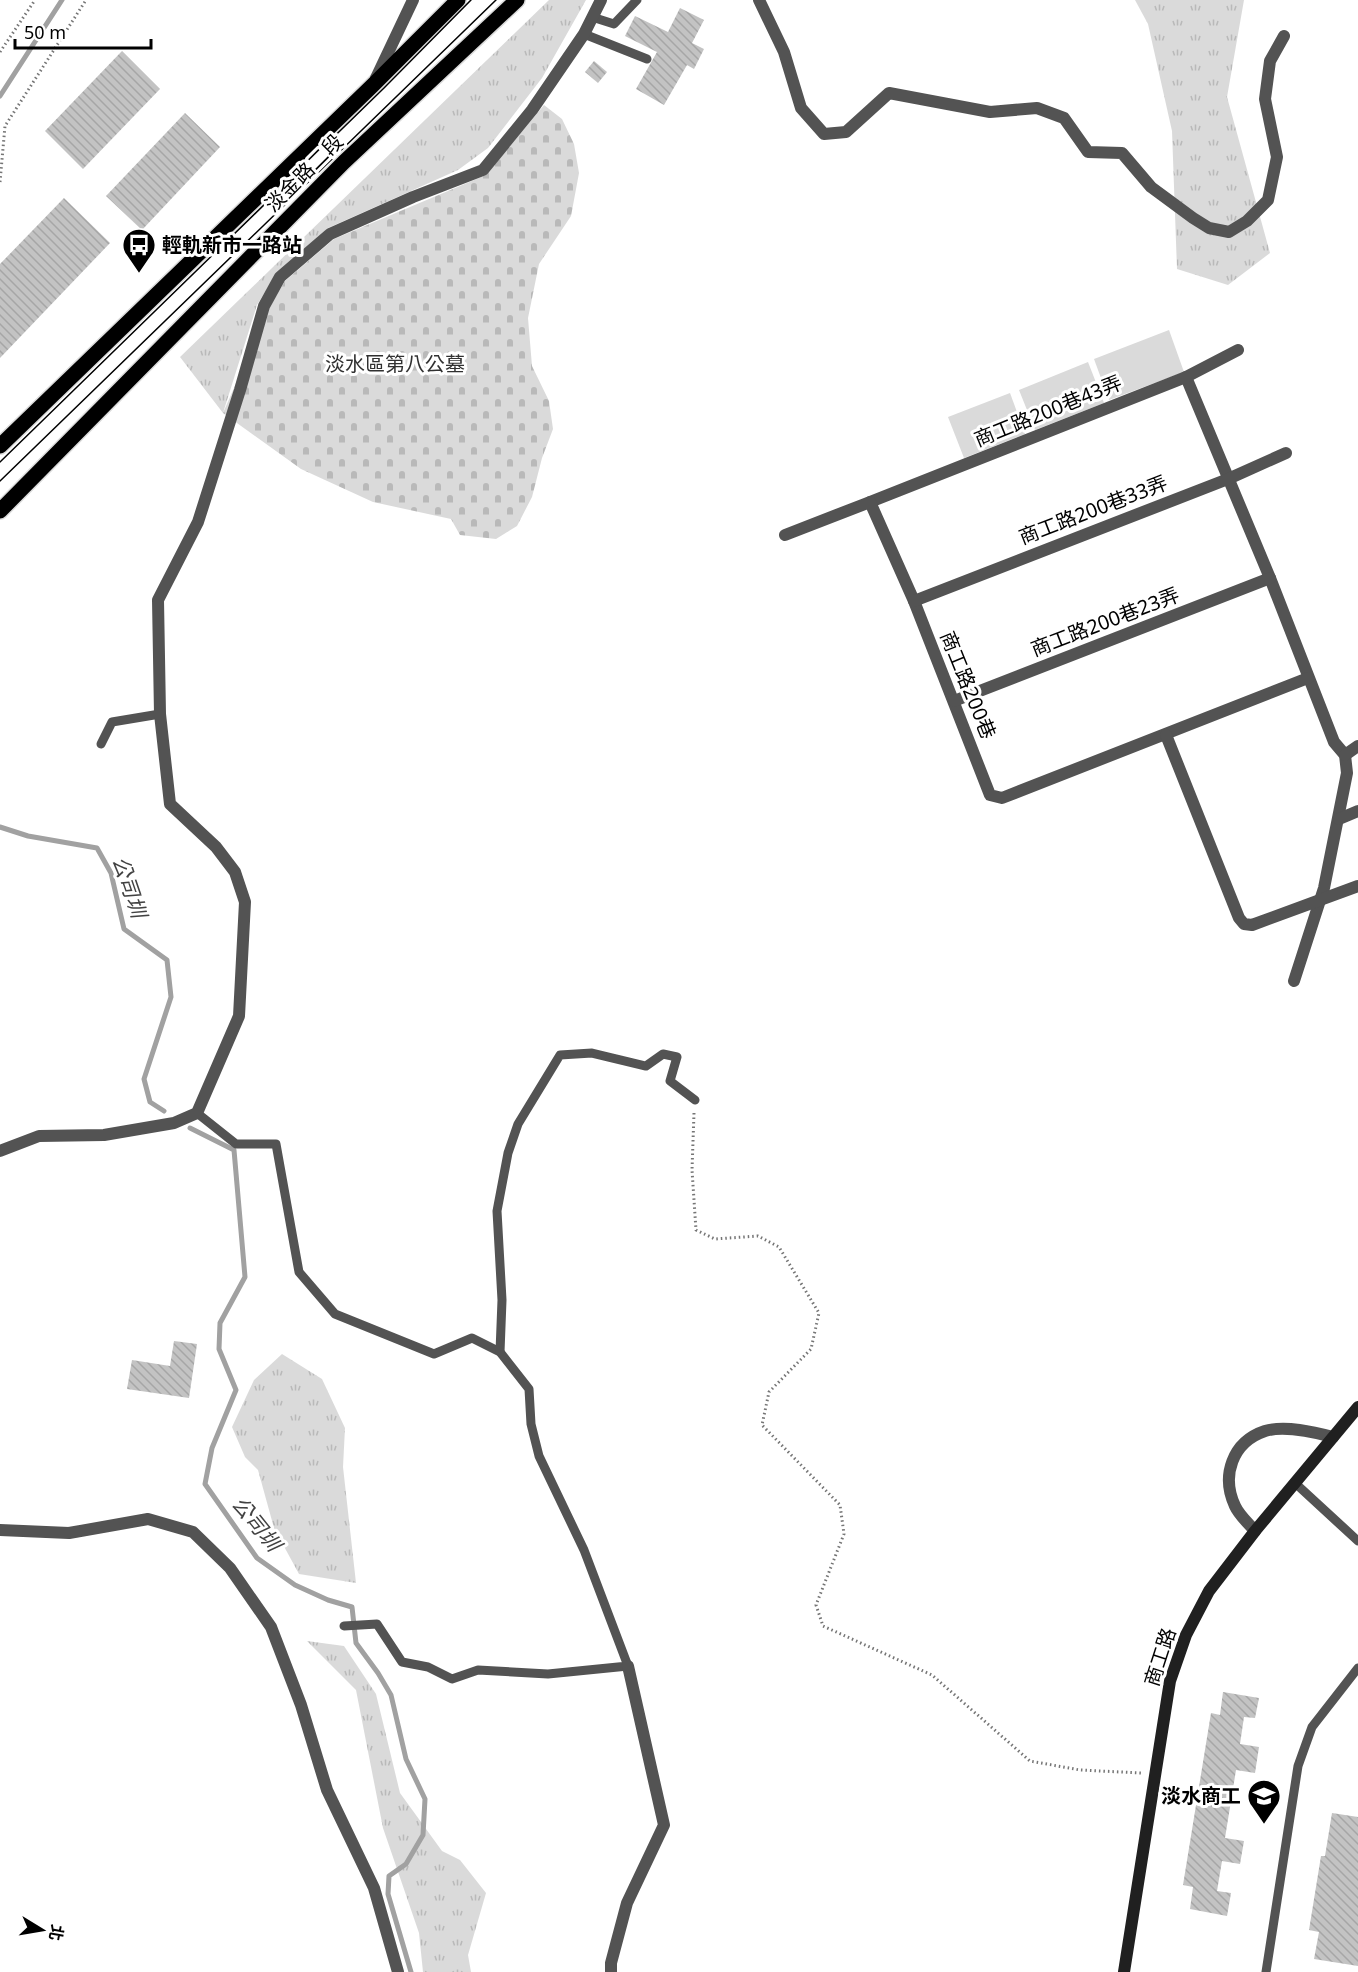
<svg xmlns="http://www.w3.org/2000/svg" width="1358" height="1972" viewBox="0 0 1358 1972" font-family="'Noto Sans','Noto Sans TC',sans-serif">
<style>
.grass{fill:url(#grass-tufts)}
.cemetery{fill:url(#cemetery-stones)}
.pitch{fill:#dadada}
.lines{fill:none;stroke-linecap:round;stroke-linejoin:round}
.stream{stroke:#a1a1a1;stroke-width:5}
.building{fill:url(#building-back-hatch)}
.primary-casing{stroke:#dbdbdb;stroke-width:18}
.path{stroke:#757575;stroke-width:3;stroke-dasharray:1.5 3;stroke-linecap:butt}
.lane{stroke:#535353;stroke-width:9}
.street{stroke:#535353;stroke-width:12}
.secondary{stroke:#202020;stroke-width:12}
.primary{stroke:#000;stroke-width:15}
.tram{stroke:#000;stroke-width:1.5}
.labels{text-anchor:middle;stroke-width:6;stroke-linejoin:round;paint-order:stroke}
.street-label{font-size:20px;fill:#000;stroke:#fff}
.poi-label{font-size:20px;font-weight:bold;fill:#000;stroke:#fff;text-anchor:start}
.park-label{font-size:20px;fill:#313131;stroke:#fff}
.water-label{font-size:21px;font-style:italic;fill:#424242;stroke:#fff}
</style>
<defs>
<pattern id="grass-tufts" width="24" height="20" patternUnits="userSpaceOnUse" patternTransform="scale(1.5)"><rect width="24" height="20" fill="#dadada"/><path d="M3 7l-1-3M5 7V3M7 7l1-3M15 17l-1-3M17 17v-4M19 17l1-3" fill="none" stroke="#b9b9b9"/></pattern>
<pattern id="cemetery-stones" width="16" height="16" patternUnits="userSpaceOnUse" patternTransform="scale(1.5)"><rect width="16" height="16" fill="#dadada"/><path d="M2 7V4a2 2 0 0 1 4 0v3zM10 15v-3a2 2 0 0 1 4 0v3z" fill="#b9b9b9"/></pattern>
<pattern id="building-back-hatch" width="6" height="6" patternUnits="userSpaceOnUse" patternTransform="scale(1.5)"><rect width="6" height="6" fill="#c3c3c3"/><path d="M-1 5l2 2M0 0l6 6M5-1l2 2" fill="none" stroke="#a6a6a6"/></pattern>
</defs>
<rect width="100%" height="100%" fill="#fff"/>
<g class="grass">
<polygon points="549,0 586,0 542,78 488,148 458,170 328,228 276,274 257,305 223,413 180,357"/>
<polygon points="1135,0 1244,0 1227,97 1270,253 1228,285 1177,269 1172,131 1148,24"/>
<polygon points="282,1354 322,1379 345,1428 343,1467 356,1583 299,1574 274,1528 258,1470 245,1457 232,1427 254,1380"/>
<polygon points="307,1641 344,1646 376,1694 400,1793 442,1851 460,1860 486,1893 468,1955 471,1972 423,1972 419,1933 383,1828 356,1690"/>
</g>
<polygon class="cemetery" points="544,105 562,119 574,144 579,173 571,216 539,264 528,318 532,366 549,401 553,429 542,458 532,497 517,526 496,539 460,535 451,519 373,502 301,469 223,413 269,308 285,281 334,239 486,175"/>
<g class="pitch">
<polygon points="1169,330 1184,372 1109,400 1094,359"/>
<polygon points="1088,362 1104,403 1035,430 1019,390"/>
<polygon points="1010,393 1025,434 964,458 948,417"/>
</g>
<g class="lines">
<g class="stream">
<polyline points="0,96 62,0"/>
<polyline points="0,827 28,836 97,848 111,873 124,929 167,960 171,997 144,1079 150,1102 164,1111"/>
<polyline points="190,1128 234,1150 245,1277 220,1323 219,1349 236,1390 212,1448 205,1484 257,1558 295,1585 328,1600 352,1607 356,1643 378,1673 391,1695 406,1759 425,1799 423,1835 406,1864 389,1876 388,1894 411,1972"/>
</g>
</g>
<g class="building">
<polygon points="680,8 704,20 692,43 704,49 694,69 687,65 664,105 636,89 657,52 625,36 635,16 668,32"/>
<polygon points="122,51 160,89 83,169 45,131"/>
<polygon points="594,61 607,72 598,83 585,72"/>
<polygon points="185,113 220,147 142,230 106,196"/>
<polygon points="64,198 110,243 0,358 0,264"/>
<polygon points="174,1341 197,1344 189,1398 127,1389 132,1360 170,1366"/>
<polygon points="1223,1692 1259,1698 1255,1718 1244,1717 1240,1744 1259,1747 1255,1773 1236,1770 1225,1838 1244,1841 1240,1864 1222,1861 1217,1891 1231,1893 1227,1916 1190,1909 1193,1887 1183,1885 1211,1713 1220,1715"/>
<polygon points="1332,1813 1358,1817 1358,1966 1314,1959 1319,1932 1309,1930 1321,1856 1325,1856"/>
</g>
<g class="lines">
<g class="primary-casing">
<g id="primary">
<polyline points="0,446 372,86 458,0"/>
<polyline points="0,511 344,162 517,0"/>
</g>
</g>
<g class="path">
<polyline points="0,52 35,0"/>
<polyline points="0,182 5,126 86,0"/>
<polyline points="694,1113 692,1170 696,1230 715,1239 758,1236 779,1247 819,1313 811,1349 769,1392 762,1425 840,1505 844,1534 816,1605 823,1626 932,1675 1030,1761 1080,1770 1141,1773"/>
</g>
<g class="lane">
<polyline points="592,17 614,24 637,0"/>
<polyline points="584,34 647,59"/>
<polyline points="101,744 112,722 160,714"/>
<polyline points="197,1113 236,1144 276,1144 299,1272 335,1314 434,1354 472,1338 500,1352 529,1389 531,1424 539,1456 584,1550 628,1666 548,1674 478,1670 452,1679 428,1667 402,1662 377,1624 344,1626"/>
<polyline points="500,1352 502,1300 497,1211 508,1153 518,1124 560,1055 592,1053 646,1066 663,1054 677,1057 670,1081 695,1100"/>
<polyline points="1295,1483 1358,1541"/>
<polyline points="1266,1972 1298,1766 1312,1727 1358,1668"/>
</g>
<g class="street">
<polyline points="759,0 784,52 801,108 824,134 846,132 889,93 990,112 1037,108 1064,118 1088,152 1122,153 1151,187 1193,218 1209,228 1229,232 1247,221 1268,200 1277,157 1265,99 1270,61 1284,36"/>
<polyline points="376,78 413,0"/>
<polyline points="1186,377 1270,578 1334,742 1345,755 1347,773 1324,888 1294,981"/>
<polyline points="870,502 1186,377 1238,350"/>
<polyline points="785,535 870,502 914,601 990,795 1002,798 1308,678"/>
<polyline points="914,601 1228,479 1286,453"/>
<polyline points="954,701 1270,578"/>
<polyline points="1166,735 1239,918 1244,924 1252,925 1358,886"/>
<polyline points="1345,755 1358,746"/>
<polyline points="1339,819 1358,811"/>
<polyline points="0,1151 39,1136 104,1135 174,1123 197,1113 239,1016 245,902 235,872 216,847 170,804 160,714 158,600 198,522 240,390 264,306 280,277 330,234 413,197 483,170 532,110 584,34 601,0"/>
<polyline points="0,1530 69,1533 148,1519 193,1532 230,1568 271,1627 301,1705 327,1790 374,1888 398,1972"/>
<path d="M1255 1531C1248 1523 1239 1515 1235 1506 1221 1476 1232 1442 1265 1431 1285 1425 1314 1432 1333 1437"/>
<polyline points="611,1972 611,1963 627,1903 664,1825 628,1666"/>
</g>
<polyline class="secondary" points="1124,1972 1170,1681 1186,1635 1209,1591 1255,1531 1358,1407"/>
<use href="#primary" class="primary"/>
<g class="tram">
<polyline points="0,462 384,88 471,0"/>
<polyline points="0,481 496,0"/>
</g>
</g>
<defs>
<g id="bus-pin" transform="scale(1.725)"><path d="M0 17L-7.5 6A9.5 9.5 0 1 1 7.5 6Z" fill="#000" stroke="#fff"/><path d="M-5-6H5V4H4V6H2V4H-2V6H-4V4H-5ZM-3.5-4V0h7V-4ZM-3.5 1.2v1.5H-2V1.2ZM2 1.2v1.5H3.5V1.2Z" fill="#fff"/></g>
<g id="university-pin" transform="scale(1.725)"><path d="M0 17L-7.5 6A9.5 9.5 0 1 1 7.5 6Z" fill="#000" stroke="#fff"/><path d="M0-5L7-2L0 1L-7-2ZM-4 1L0 2.5L4 1V4Q0 6-4 4Z" fill="#fff"/></g>
</defs>
<g fill-rule="evenodd">
<use href="#bus-pin" x="139" y="245"/>
<use href="#university-pin" x="1264" y="1796"/>
</g>
<g class="labels">
<g class="street-label">
<text transform="translate(304 173) rotate(-45)" y="7">淡金路二段</text>
<text transform="translate(1048 411) rotate(-22)" y="7">商工路200巷43弄</text>
<text transform="translate(1093 510) rotate(-21)" y="7">商工路200巷33弄</text>
<text transform="translate(1105 622) rotate(-21)" y="7">商工路200巷23弄</text>
<text transform="translate(968 685) rotate(68)" y="7">商工路200巷</text>
<text transform="translate(1160 1657) rotate(-72)" y="7">商工路</text>
</g>
<g class="poi-label">
<text x="162" y="252">輕軌新市一路站</text>
<text x="1241" y="1803" text-anchor="end">淡水商工</text>
</g>
<g class="park-label">
<text x="395" y="371">淡水區第八公墓</text>
</g>
<g class="water-label">
<text transform="translate(129 887) rotate(71)" y="7">公司圳</text>
<text transform="translate(256 1524) rotate(51)" y="7">公司圳</text>
</g>
</g>
<g transform="translate(42 1930) rotate(101)" stroke="#ffffff" stroke-width="4.5" paint-order="stroke">
<path d="M0-4.5L10 22L0 15L-10 22Z" fill="#000000"/>
<text y="-9" font-size="16" font-weight="bold" text-anchor="middle" fill="#000000">北</text>
</g>
<path d="M15 39v9h136v-9" fill="none" stroke="#000000" stroke-width="3"/>
<text x="24" y="39" font-size="18" fill="#000000" stroke="#ffffff" stroke-width="4.5" paint-order="stroke">50 m</text>
</svg>
